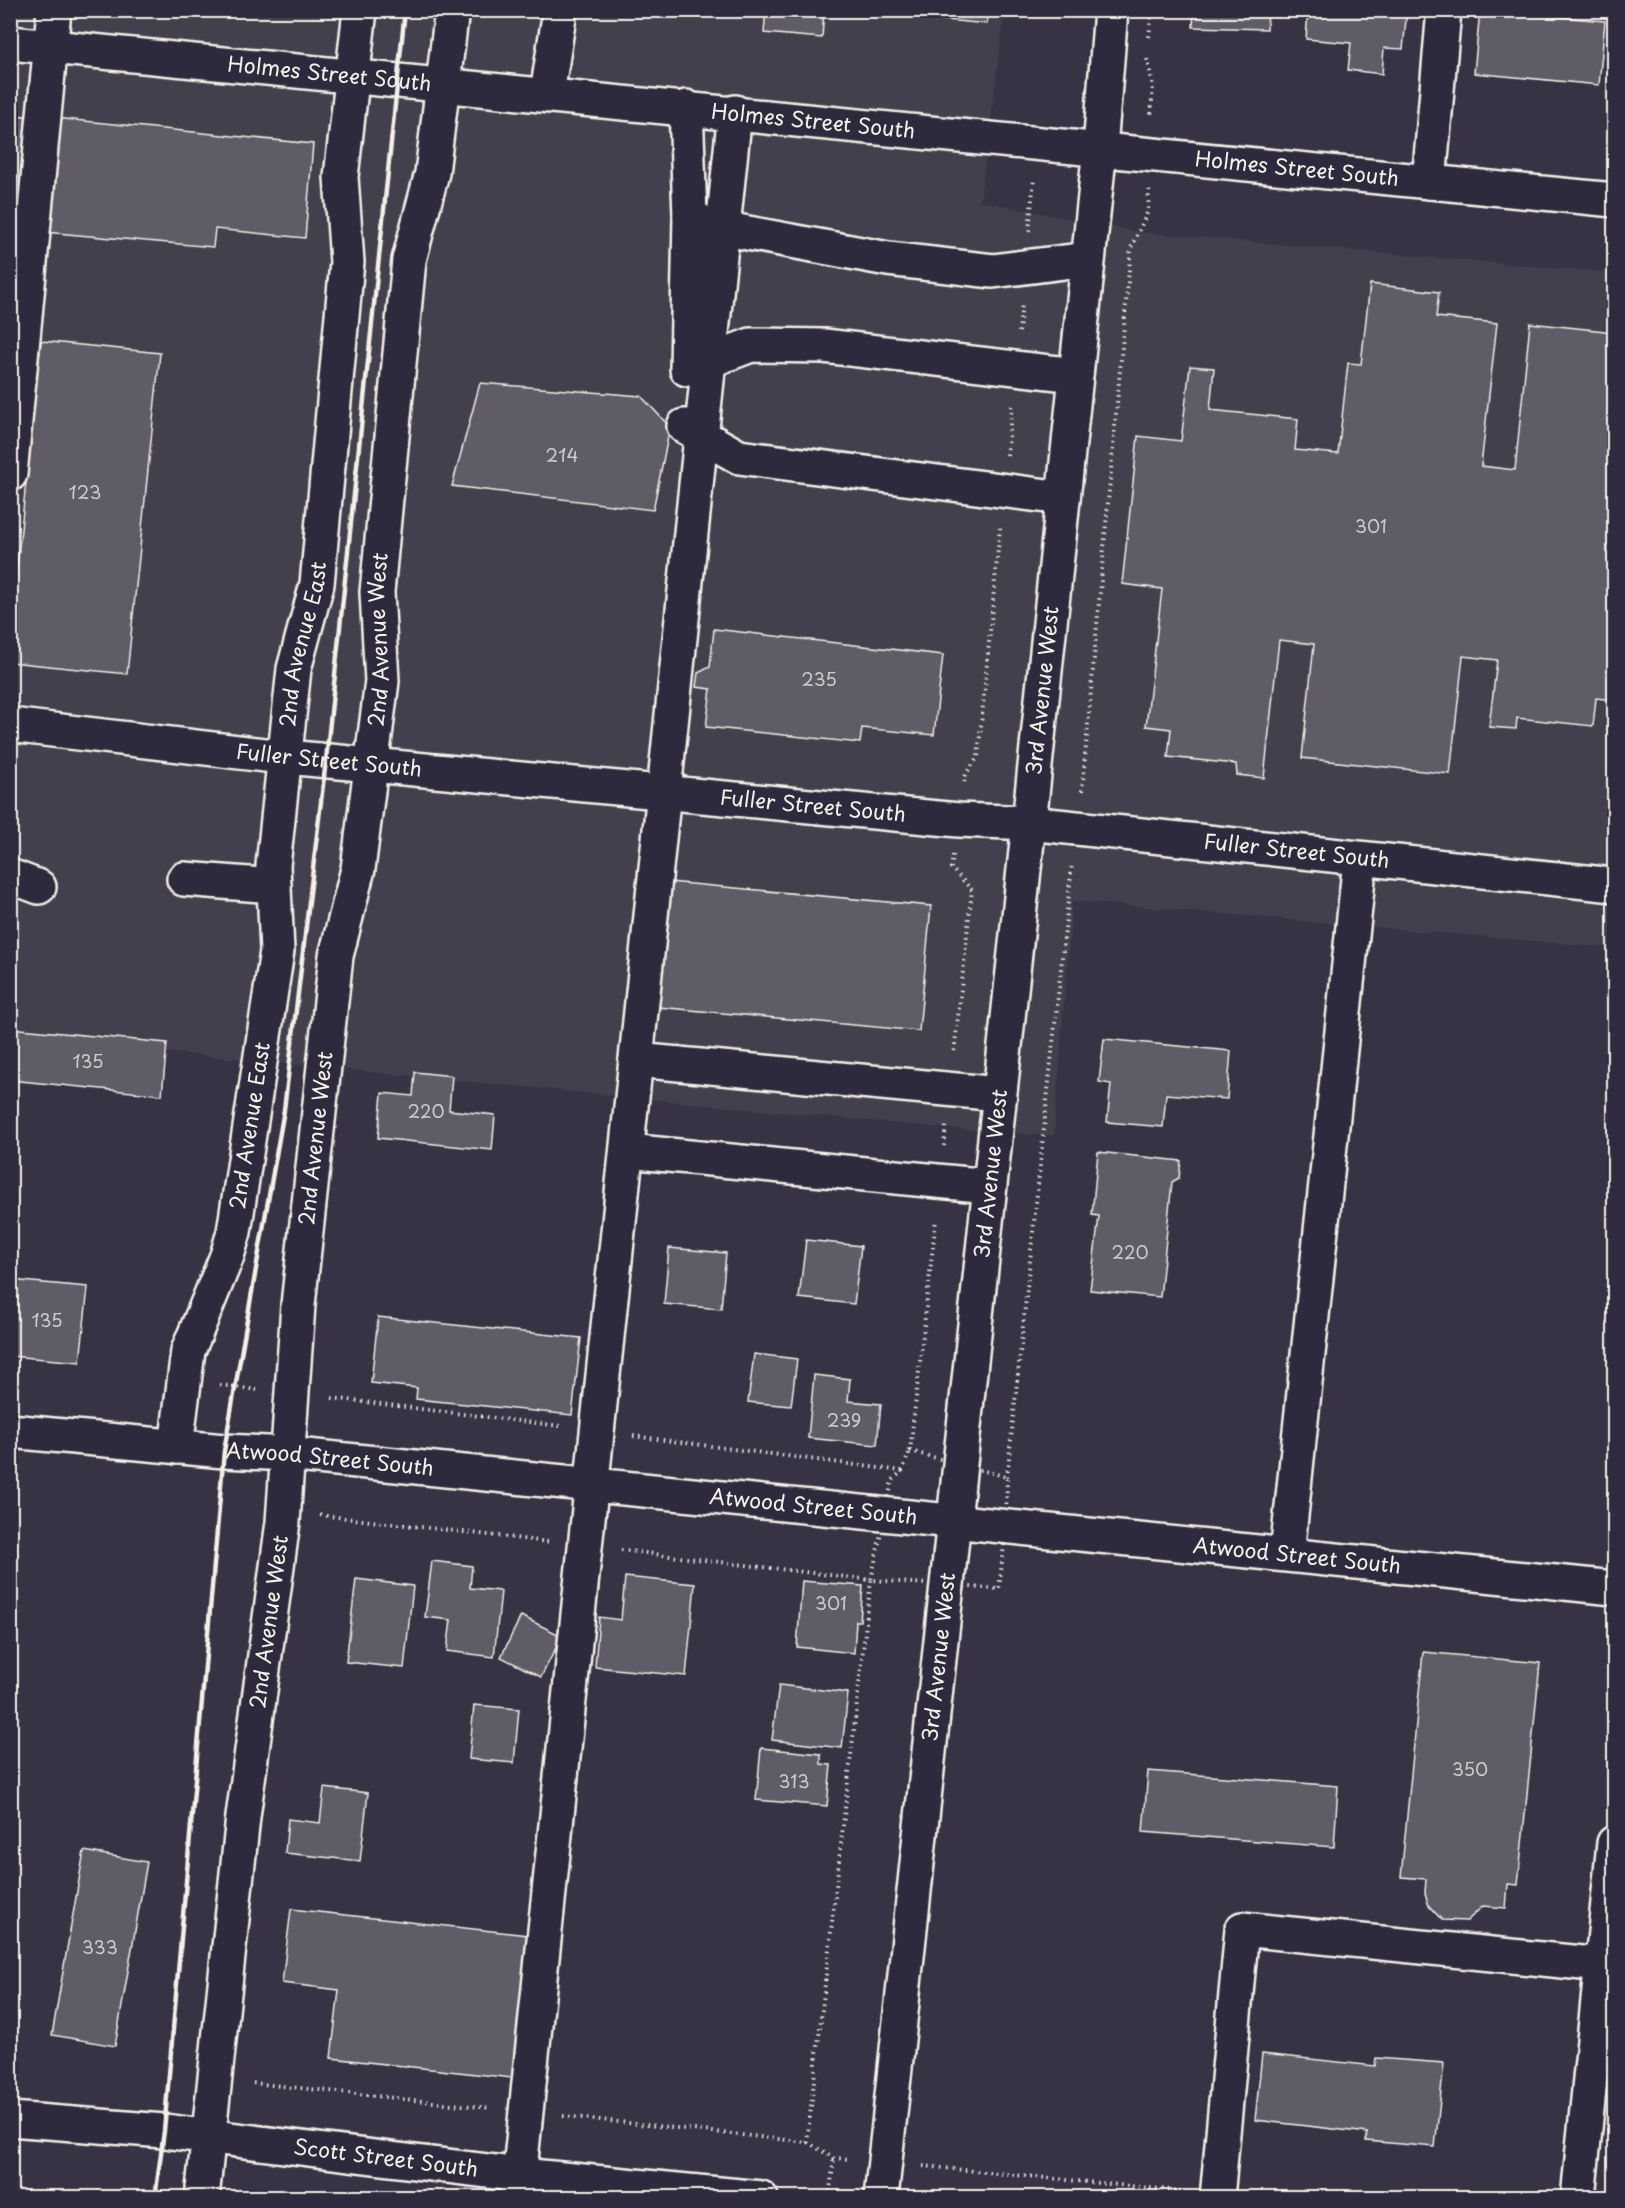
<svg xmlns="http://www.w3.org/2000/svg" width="1625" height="2208" viewBox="0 0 1625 2208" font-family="'Playpen Sans',sans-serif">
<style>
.built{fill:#433f4e}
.building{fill:#5f5c67;stroke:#f4f1e8;stroke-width:1.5}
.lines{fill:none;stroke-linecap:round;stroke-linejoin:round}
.minor-casing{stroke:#f4f1e8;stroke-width:38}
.path{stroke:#f4f1e8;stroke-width:4;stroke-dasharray:1.5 4.5;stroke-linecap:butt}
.minor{stroke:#2f2a3d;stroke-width:33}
.rail{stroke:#f4f1e8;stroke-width:4.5}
.labels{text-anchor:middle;stroke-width:6;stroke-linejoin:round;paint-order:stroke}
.number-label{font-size:18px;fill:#cfccc8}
.street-label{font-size:21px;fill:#f4f1e8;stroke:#2f2a3d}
</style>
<rect width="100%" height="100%" fill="#373244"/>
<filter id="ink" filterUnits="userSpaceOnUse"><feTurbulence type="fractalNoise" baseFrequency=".0167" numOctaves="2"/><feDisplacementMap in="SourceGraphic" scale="12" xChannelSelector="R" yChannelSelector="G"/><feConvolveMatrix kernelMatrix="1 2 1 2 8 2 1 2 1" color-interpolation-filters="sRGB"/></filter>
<g filter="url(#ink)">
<polygon class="built" points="10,11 1005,11 980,201 1138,232 1614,273 1614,948 1072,901 1054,1136 933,1127 11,1037"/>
<g class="building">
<polygon points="766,10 824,10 822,38 764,33"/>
<polygon points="875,10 989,10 987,24 874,13"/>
<polygon points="1194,10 1268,10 1267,29 1193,27"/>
<polygon points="1308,10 1407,10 1403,49 1384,48 1382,74 1348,70 1351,43 1306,39"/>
<polygon points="1480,10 1605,21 1599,85 1474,73"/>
<polygon points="10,114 31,117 15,260 10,259"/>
<polygon points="54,118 313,144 305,238 215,229 213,247 45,232"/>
<polygon points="1370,284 1439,292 1436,317 1497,323 1481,466 1515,470 1530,323 1614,332 1614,700 1596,698 1593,726 1517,718 1516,729 1489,727 1497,660 1463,656 1450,774 1302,758 1314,644 1279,640 1264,778 1237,775 1236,764 1168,757 1171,729 1146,726 1162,589 1122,584 1138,436 1181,441 1190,366 1214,368 1210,410 1298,419 1295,450 1338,454 1348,363 1361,364"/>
<polygon points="41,341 160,353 127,674 10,662 10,633"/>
<polygon points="480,383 641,396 670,427 653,510 452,486"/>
<polygon points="714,629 943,655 934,735 862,728 860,743 706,727 711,689 696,687 698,673 710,667"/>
<polygon points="669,882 931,906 919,1031 658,1007"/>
<polygon points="10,1028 167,1043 162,1095 10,1080"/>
<polygon points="1104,1039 1231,1051 1227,1099 1166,1094 1163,1127 1107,1122 1111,1084 1099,1082"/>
<polygon points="415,1072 452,1076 449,1110 495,1115 492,1150 378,1138 382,1093 413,1096"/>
<polygon points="1098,1152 1181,1161 1179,1178 1172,1182 1160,1297 1090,1290 1099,1216 1092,1215"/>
<polygon points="806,1240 861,1246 854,1304 799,1298"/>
<polygon points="669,1248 726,1253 721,1309 664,1304"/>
<polygon points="10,1280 88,1287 80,1362 10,1356"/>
<polygon points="378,1317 581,1338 572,1415 416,1399 417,1388 371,1383"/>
<polygon points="754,1354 797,1359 791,1406 748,1402"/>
<polygon points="814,1375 850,1379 848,1401 881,1404 877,1445 808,1438"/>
<polygon points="432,1561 472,1566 470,1588 501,1591 494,1657 447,1651 451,1620 425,1617"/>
<polygon points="625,1577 695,1584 686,1676 595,1667 599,1617 621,1620"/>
<polygon points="356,1579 413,1586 404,1668 346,1662"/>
<polygon points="802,1581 863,1586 860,1621 856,1621 854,1653 797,1647"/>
<polygon points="521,1616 562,1636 541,1677 501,1657"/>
<polygon points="1423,1652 1540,1663 1518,1885 1508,1884 1506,1908 1483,1906 1467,1921 1442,1920 1429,1906 1425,1893 1426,1879 1401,1877"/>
<polygon points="779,1685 848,1693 842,1748 772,1740"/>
<polygon points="474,1705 519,1709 514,1763 469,1759"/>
<polygon points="761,1748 821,1754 821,1764 831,1765 827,1806 756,1800"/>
<polygon points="1148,1771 1338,1786 1334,1847 1143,1832"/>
<polygon points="324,1788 368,1793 360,1861 285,1853 288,1819 320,1823"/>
<polygon points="84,1851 147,1862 115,2046 52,2035"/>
<polygon points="291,1909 537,1936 521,2079 331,2058 339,1990 282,1983"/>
<polygon points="1262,2054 1375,2066 1376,2058 1444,2063 1435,2147 1366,2141 1368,2133 1255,2120"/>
</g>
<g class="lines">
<g class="minor-casing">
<g id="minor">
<path id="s1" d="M10 43 1614 200"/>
<polyline points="547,94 560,10"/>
<polyline points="686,107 690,216 710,226 888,259 993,271 1088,259"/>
<polyline points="1429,182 1444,10"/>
<polyline points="690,368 751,345 824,346 1076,375"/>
<polyline points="687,369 690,216"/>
<polyline points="684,426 739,457 1063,498"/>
<polyline points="10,474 54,10"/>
<path id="s2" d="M10 725 265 755 959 820 1029 823 1614 885"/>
<polyline points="10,876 39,887"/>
<polyline points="184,879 274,886"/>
<polyline points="636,1060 999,1094"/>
<polyline points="627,1151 989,1186"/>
<path id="s3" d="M10 1431 224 1451 287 1454 1614 1588"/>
<path id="s4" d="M176 1447 188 1351 227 1256 234 1232 277 951 273 866 294 669 317 584 347 262 341 177 360 10"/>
<polyline points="1287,1554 1360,860"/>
<path id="s5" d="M10 2119 164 2131 520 2175 761 2198"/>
<path id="s6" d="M202 2198 243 1817 283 1522 298 1305 336 956 358 869 382 681 377 592 409 260 432 173 452 10"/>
<polyline points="517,2198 735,112"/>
<path id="s7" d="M881 2198 1029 823 1100 148 1111 10"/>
<polyline points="1217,2198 1242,1929 1602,1965"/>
<polyline points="1578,2198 1614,1843"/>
</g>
</g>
<g class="path">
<polyline points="1149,37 1152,10"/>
<polyline points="1147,59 1153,84 1151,117"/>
<polyline points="1029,231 1034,179"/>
<polyline points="1019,332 1022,304"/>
<polyline points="1007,455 1012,406"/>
<polyline points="964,782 966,774 978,757 1000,528"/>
<polyline points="1082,791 1131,248 1148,211 1149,190"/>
<polyline points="953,855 951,868 972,890 954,1053"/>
<polyline points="944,1146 946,1126"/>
<polyline points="220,1385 257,1390"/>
<polyline points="332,1398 560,1426"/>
<polyline points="633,1436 902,1471"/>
<polyline points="910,1451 936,1219"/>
<polygon points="910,1451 1007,1477 1006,1527 999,1589 871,1580 892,1481 902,1471"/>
<polyline points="1007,1477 1072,864"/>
<polyline points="320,1515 548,1542"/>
<polyline points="621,1550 871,1580 807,2142"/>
<polyline points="253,2083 490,2108"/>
<polyline points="563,2116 807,2142 834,2158 849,2159"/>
<polyline points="923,2166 1181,2191"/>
<polyline points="829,2198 834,2158"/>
</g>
<use href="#minor" class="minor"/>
<polyline class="rail" points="155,2198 164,2131 224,1451 284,1110 326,760 405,10"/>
</g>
</g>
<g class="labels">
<g class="number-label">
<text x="562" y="462">214</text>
<text x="85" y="499">123</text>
<text x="1371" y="533">301</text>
<text x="819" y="686">235</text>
<text x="88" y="1068">135</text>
<text x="426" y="1118">220</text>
<text x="1130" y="1259">220</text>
<text x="47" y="1327">135</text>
<text x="844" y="1427">239</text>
<text x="831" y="1610">301</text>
<text x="1470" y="1776">350</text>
<text x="794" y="1788">313</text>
<text x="100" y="1954">333</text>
</g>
<g class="street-label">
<text dy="7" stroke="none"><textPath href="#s1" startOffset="321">Holmes Street South</textPath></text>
<text dy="7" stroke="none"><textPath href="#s1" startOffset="807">Holmes Street South</textPath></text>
<text dy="7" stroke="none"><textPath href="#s1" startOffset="1293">Holmes Street South</textPath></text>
<text dy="7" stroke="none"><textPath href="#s6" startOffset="1570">2nd Avenue West</textPath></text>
<text dy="7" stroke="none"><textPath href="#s4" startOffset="818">2nd Avenue East</textPath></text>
<text dy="7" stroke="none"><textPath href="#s7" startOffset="1516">3rd Avenue West</textPath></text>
<text dy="7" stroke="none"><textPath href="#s2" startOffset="321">Fuller Street South</textPath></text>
<text dy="7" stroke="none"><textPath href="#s2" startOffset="807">Fuller Street South</textPath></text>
<text dy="7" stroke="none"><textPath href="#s2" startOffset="1293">Fuller Street South</textPath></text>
<text dy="7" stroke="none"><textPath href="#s4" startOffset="332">2nd Avenue East</textPath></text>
<text dy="7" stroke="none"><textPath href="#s6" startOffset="1066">2nd Avenue West</textPath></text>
<text dy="7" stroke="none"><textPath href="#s7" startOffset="1030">3rd Avenue West</textPath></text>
<text dy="7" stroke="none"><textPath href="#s3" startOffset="321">Atwood Street South</textPath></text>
<text dy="7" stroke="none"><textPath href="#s3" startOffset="807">Atwood Street South</textPath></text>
<text dy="7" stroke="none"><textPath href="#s3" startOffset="1293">Atwood Street South</textPath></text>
<text dy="7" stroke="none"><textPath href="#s6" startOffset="580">2nd Avenue West</textPath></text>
<text dy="7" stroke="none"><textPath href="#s7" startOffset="544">3rd Avenue West</textPath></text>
<text dy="7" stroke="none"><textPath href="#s5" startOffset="378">Scott Street South</textPath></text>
</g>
</g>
<rect width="1625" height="2208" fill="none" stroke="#2f2a3d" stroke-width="36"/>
<rect x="18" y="18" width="1589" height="2172" fill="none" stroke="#f4f1e8" stroke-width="2" filter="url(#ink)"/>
</svg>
